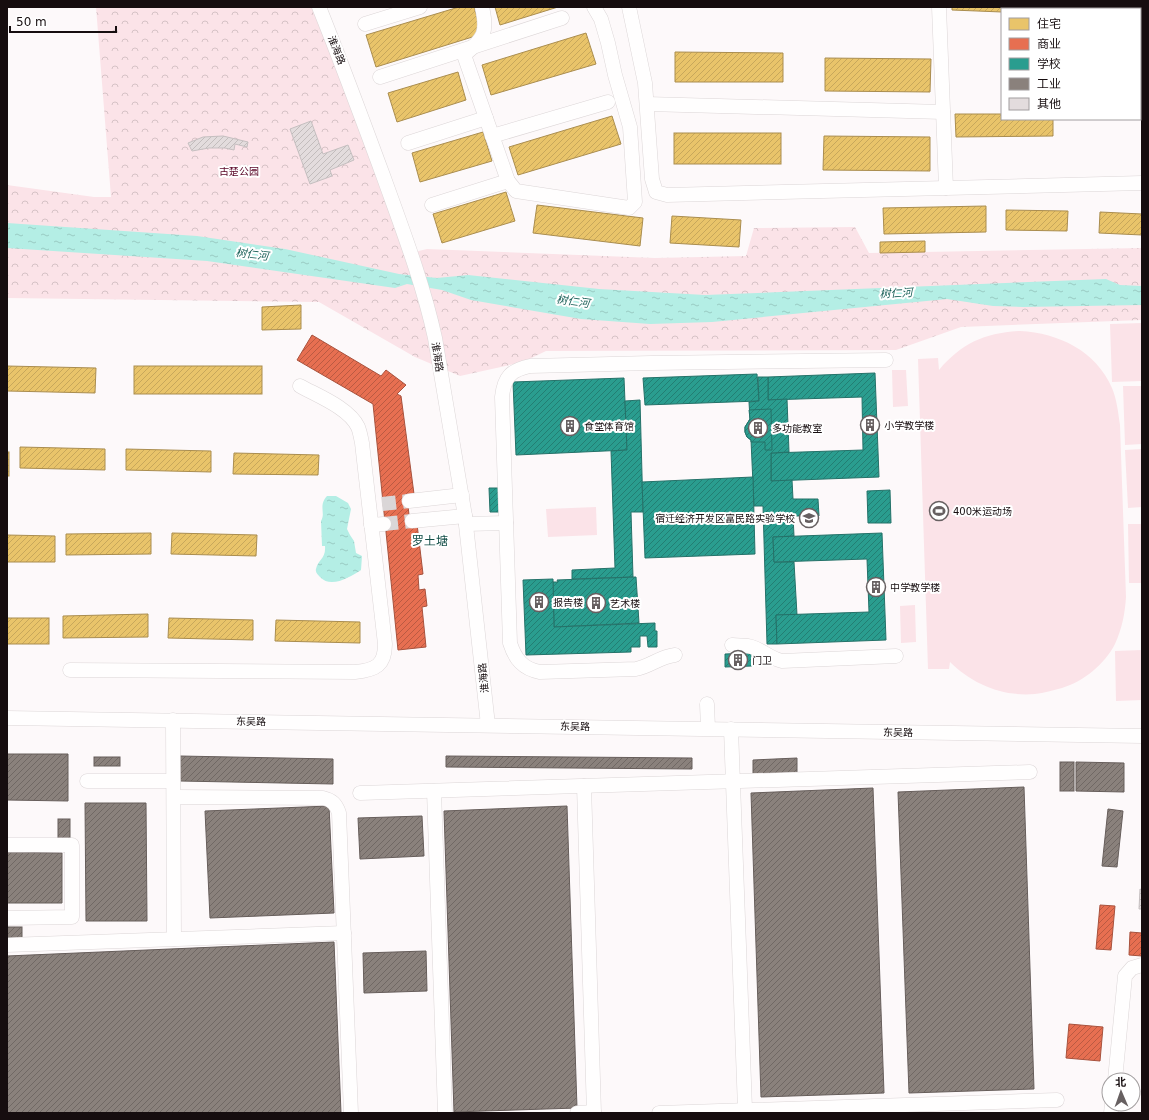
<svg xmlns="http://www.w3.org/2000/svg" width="1149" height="1120" viewBox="0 0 1149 1120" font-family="'DejaVu Sans','Noto Sans SC',sans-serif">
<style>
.grass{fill:#fbe3e8}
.park{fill:url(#park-crowns)}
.water{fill:url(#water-ripples)}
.homes{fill:url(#homes-hatch);stroke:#aa8d4f}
.shops{fill:url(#shops-hatch);stroke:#a8523d}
.schools{fill:url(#schools-hatch);stroke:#247269}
.industry{fill:url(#industry-hatch);stroke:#675e5b}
.building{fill:url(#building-hatch);stroke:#c5bfc0}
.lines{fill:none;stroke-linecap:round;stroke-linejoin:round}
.minor-tunnel{stroke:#dad6d7;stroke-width:14;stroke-dasharray:14 7;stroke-linecap:butt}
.minor-casing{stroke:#dcd6d7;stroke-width:15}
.minor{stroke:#fffefe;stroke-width:14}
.labels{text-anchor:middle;stroke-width:4;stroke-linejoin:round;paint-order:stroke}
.street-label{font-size:10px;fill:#160d0f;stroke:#fff}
.park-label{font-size:10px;fill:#580425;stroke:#fff}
.poi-label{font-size:10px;fill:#160d0f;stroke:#fff;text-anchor:start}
.water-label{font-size:11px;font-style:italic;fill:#1d625a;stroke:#fff}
.quarter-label{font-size:12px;fill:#134e47;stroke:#fff}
</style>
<defs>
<pattern id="park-crowns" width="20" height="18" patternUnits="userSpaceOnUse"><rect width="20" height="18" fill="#fbe3e8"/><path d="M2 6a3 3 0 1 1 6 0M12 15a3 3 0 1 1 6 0" fill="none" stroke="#d6c2c6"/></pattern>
<pattern id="water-ripples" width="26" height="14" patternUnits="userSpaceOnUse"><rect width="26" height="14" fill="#b4eee5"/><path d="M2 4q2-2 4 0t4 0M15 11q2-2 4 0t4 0" fill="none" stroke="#9acbc3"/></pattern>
<pattern id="homes-hatch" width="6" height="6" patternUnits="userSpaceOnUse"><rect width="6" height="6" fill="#e9c46a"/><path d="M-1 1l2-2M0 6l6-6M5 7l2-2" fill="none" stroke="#c7a75b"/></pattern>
<pattern id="shops-hatch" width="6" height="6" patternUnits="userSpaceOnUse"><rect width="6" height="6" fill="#e76f51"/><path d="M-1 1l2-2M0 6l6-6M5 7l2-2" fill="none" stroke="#ba5a42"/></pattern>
<pattern id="schools-hatch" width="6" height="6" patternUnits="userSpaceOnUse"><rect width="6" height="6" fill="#2a9d8f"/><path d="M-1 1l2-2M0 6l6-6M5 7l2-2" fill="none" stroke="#237e73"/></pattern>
<pattern id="industry-hatch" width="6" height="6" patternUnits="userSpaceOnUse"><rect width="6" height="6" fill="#8a817c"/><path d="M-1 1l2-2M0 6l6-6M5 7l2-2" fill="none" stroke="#706864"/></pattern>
<pattern id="building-hatch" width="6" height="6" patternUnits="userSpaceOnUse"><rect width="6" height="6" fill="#e3dcdd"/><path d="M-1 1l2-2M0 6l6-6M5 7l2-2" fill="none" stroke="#c2bcbc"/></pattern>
</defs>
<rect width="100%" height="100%" fill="#fdf9fa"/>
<g class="grass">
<polygon points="1142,323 1142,381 1112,382 1110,324"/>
<path d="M1020 331C1059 333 1096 351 1112 388 1117 400 1118 412 1120 425L1126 597C1125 613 1122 629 1115 644 1104 665 1084 681 1062 688 1053 690 1044 693 1035 694 1003 697 972 684 950 662L949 669H928L918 359 938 358 939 370C962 343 985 333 1020 331Z"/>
<polygon points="892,370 906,370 908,406 893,407"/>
<polygon points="1123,386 1142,386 1142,444 1125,445"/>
<polygon points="1142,449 1142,507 1128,508 1125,450"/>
<polygon points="596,507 597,535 548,537 546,509"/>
<polygon points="1128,524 1142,524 1142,583 1129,583"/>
<polygon points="915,605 916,642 901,643 900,606"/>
<polygon points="1142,650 1142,700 1116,701 1115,651"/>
</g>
<polygon class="park" points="96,7 313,7 406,254 427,249 655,258 746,256 754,228 855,227 869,253 1142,248 1142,320 961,327 896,350 546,351 523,362 460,376 415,357 319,302 7,298 7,185 94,197 111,197"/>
<g class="water">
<polygon points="7,223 197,236 285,249 399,274 437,278 468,275 599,289 705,295 1106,279 1120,285 1142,286 1142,305 1023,307 993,306 947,299 712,322 650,324 581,319 471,300 442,290 407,284 395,288 207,261 7,248"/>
<path d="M327 496H336L348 503 351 509 347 529 350 535 354 541 356 553 362 556 361 570C350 577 331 589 320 577 318 575 315 572 316 569 318 559 326 559 325 546H322L321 521C326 513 318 506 327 496Z"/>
</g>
<g class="homes">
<polygon points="459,7 474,7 482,34 376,67 366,35"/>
<polygon points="495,7 558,7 500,25"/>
<polygon points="952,7 1046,7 1046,9 1002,9 1002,12 952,10"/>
<polygon points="586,33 596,64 491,95 482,65"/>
<polygon points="675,52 783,53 783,82 675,82"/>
<polygon points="825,58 931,59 930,92 825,91"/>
<polygon points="458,72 466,100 397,122 388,93"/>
<rect x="1140" y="91" width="2" height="26"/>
<polygon points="955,114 1002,114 1002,119 1053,119 1053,136 956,137"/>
<polygon points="612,116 621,144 518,175 509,147"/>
<polygon points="483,132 492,161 420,182 412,153"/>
<rect x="674" y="133" width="107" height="31"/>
<polygon points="824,136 930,137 930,171 823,170"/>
<polygon points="506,192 515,221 442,243 433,214"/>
<polygon points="537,205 643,218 640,246 533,233"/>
<polygon points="986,206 986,232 884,234 883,208"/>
<polygon points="1006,210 1068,211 1067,231 1006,230"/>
<polygon points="1100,212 1142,214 1142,235 1099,233"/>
<polygon points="672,216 741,220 739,247 670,243"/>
<polygon points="925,241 925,252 880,253 880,242"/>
<polygon points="301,305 301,329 262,330 262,307"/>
<polygon points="7,366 96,368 95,393 7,391"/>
<rect x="134" y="366" width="128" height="28"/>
<polygon points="20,447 105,449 105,470 20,468"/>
<polygon points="126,449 211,451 211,472 126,470"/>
<rect x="7" y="452" width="2" height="24"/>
<polygon points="234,453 319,455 318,475 233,474"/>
<polygon points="151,533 151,554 66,555 66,534"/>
<polygon points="172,533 257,535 256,556 171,554"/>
<polygon points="7,535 55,536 55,562 7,562"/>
<polygon points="148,614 148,637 63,638 63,616"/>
<rect x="7" y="618" width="42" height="26"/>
<polygon points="169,618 253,620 253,640 168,638"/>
<polygon points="276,620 360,622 360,643 275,641"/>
</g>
<g class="shops">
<polygon points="312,335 381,376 386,370 406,385 397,394 401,396 414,494 407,495 410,525 417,524 423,574 418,575 419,590 425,589 427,606 422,607 426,647 398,650 373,404 297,360"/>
<polygon points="1100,905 1115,906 1111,950 1096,949"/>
<polygon points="1130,932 1142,933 1142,956 1129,955"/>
<polygon points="1069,1024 1103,1027 1100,1061 1066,1058"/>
</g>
<g class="schools">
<polygon points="875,373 879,477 771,481 771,453 863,450 862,397 768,400 768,377"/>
<polygon points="757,374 759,401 645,405 643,378"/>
<polygon points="758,377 768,377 768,400 787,399 789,452 771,453 771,481 792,480 793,499 818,499 819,516 793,516 794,536 773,537 774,562 794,562 797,615 776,615 777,644 767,644 763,506 754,506 751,440 747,437 745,432 745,427 750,419 749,402 759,401"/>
<polygon points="624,378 627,450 516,455 513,382"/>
<polygon points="640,400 643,512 631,512 633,577 572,579 572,570 615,568 611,451 627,450 625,401"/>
<polygon points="771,409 772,450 765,450 765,442 751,442 751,440 747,437 745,432 745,427 750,419 749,410"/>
<polygon points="753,477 755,554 645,558 642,482"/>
<polygon points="489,488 500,488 502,512 490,512"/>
<polygon points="890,490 891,523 868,523 867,491"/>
<polygon points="882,533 886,640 777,644 776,615 869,612 867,559 774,562 773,537"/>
<polygon points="636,577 639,623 554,627 553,582 558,582 557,580"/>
<polygon points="553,579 554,627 655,623 655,631 657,631 657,647 648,647 647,636 640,636 640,647 631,647 631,652 526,655 523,580"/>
<polygon points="751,653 752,666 725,667 725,654"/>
</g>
<g class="industry">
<polygon points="7,754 68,754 68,801 7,800"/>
<polygon points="180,756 333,759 333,784 180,781"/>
<polygon points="446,756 692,758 692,769 446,767"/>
<rect x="94" y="757" width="26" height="9"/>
<polygon points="797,758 797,773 753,775 753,760"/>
<rect x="1060" y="762" width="14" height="29"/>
<polygon points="1076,762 1124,763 1124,792 1076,791"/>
<polygon points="1024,787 1034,1089 909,1093 898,792"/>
<polygon points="873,788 884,1093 761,1097 751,793"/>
<polygon points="85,803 146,803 147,921 86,921"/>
<polygon points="329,806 334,913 210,918 205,811"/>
<polygon points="567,806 577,1108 454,1112 444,811"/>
<polygon points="1108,809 1123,811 1117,867 1102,866"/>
<polygon points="422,816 424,856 360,859 358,818"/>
<rect x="58" y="819" width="12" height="21"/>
<polygon points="7,852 62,853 62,903 7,903"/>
<rect x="7" y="927" width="15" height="11"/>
<polygon points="334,942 341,1113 7,1113 7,956"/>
<polygon points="426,951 427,991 364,993 363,953"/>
</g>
<g class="building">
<polygon points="311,121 323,154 348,145 354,160 330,170 332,176 310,184 290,129"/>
<polygon points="223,136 248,142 247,147 235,144 234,150 225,148 209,148 192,151 188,143 203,137"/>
<polygon points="1140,889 1142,890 1142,909 1139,909"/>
</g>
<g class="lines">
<g class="minor-tunnel">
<polyline points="382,504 409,501"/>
<polyline points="384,524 412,521"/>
</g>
<g class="minor-casing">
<g id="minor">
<path d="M319 7C342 64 363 121 384 178 403 231 423 283 435 338L465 516 488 725"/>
<path d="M482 7C488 33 484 38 464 55L508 181 516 191 629 208 635 202 630 127 615 75 608 43 601 19 594 7"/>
<polyline points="629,7 645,83 652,179 656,192 667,195 1142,183"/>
<polyline points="939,7 946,188"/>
<polyline points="365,24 420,7"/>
<polyline points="380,77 562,18"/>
<polyline points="647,104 943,112"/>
<polyline points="492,136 608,102"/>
<polyline points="408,143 486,118"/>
<polyline points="432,205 508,181"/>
<polyline points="409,501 462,495"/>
<polyline points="412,521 465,516"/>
<polyline points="466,524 506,523"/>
<polyline points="371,525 384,524"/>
<path d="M732 645C739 646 746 645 752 647 764 651 769 658 782 661L896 656"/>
<path d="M675 655C659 657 651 666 636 669L540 672C523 669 515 659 510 643L502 397C504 377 511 370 530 366L651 363 886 360"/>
<path d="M70 670 355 672C376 670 385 665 385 644L362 443C361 438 360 432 358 427 349 408 318 396 300 386"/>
<polyline points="707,704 708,728"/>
<polyline points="7,718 1142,736"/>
<polyline points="173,720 174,939"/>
<polyline points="731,729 745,1109"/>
<polyline points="87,781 173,781"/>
<polyline points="584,786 594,1113"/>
<polyline points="434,791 445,1113"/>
<polyline points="360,793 1030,772"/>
<path d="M174 797 323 798C332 800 336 804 339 813L351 1113"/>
<polyline points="7,845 72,845 72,917 7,918"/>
<polyline points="7,945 344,933"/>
<polyline points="1115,1080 1125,976 1132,968 1142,965"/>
<polyline points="577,1113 594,1112"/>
<polyline points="659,1113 1057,1100"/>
<polyline points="1111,1113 1112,1104"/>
</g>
</g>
<use href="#minor" class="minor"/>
</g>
<defs>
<g id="building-ring" transform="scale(1)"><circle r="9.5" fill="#fff" stroke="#676061" stroke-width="1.5"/><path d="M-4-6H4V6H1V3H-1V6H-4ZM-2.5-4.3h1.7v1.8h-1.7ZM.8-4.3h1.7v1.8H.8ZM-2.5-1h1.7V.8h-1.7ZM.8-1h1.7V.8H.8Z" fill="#676061"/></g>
<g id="stadium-ring" transform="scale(1)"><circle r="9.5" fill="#fff" stroke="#676061" stroke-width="1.5"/><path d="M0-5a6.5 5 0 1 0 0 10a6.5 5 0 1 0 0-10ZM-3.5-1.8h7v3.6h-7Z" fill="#676061"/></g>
<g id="school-ring" transform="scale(1)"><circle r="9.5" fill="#fff" stroke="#676061" stroke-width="1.5"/><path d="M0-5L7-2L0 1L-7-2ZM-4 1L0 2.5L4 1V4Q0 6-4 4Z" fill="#676061"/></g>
</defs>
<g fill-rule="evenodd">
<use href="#building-ring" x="870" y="425"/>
<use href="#building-ring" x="570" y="426"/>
<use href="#building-ring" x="758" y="428"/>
<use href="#stadium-ring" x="939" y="511"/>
<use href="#school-ring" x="809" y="518"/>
<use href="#building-ring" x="876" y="587"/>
<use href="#building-ring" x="539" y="602"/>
<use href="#building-ring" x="596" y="603"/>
<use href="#building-ring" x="738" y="660"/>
</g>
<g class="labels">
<g class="street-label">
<text transform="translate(337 50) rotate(68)" y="4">淮海路</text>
<text transform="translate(438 357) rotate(81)" y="4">淮海路</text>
<text transform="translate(483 678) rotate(-96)" y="4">淮海路</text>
<text transform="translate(251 721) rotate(1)" y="4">东吴路</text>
<text transform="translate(575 726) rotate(1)" y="4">东吴路</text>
<text transform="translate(898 732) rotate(1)" y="4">东吴路</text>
</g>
<g class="park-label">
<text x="239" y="175">古楚公园</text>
</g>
<g class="poi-label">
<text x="884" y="429">小学教学楼</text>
<text x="584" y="430">食堂体育馆</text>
<text x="772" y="432">多功能教室</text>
<text x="953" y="515">400米运动场</text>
<text x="795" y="522" text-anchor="end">宿迁经济开发区富民路实验学校</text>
<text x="890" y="591">中学教学楼</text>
<text x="553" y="606">报告楼</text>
<text x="610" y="607">艺术楼</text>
<text x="752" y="664">门卫</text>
</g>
<g class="water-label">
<text transform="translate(252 254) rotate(7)" y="4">树仁河</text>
<text transform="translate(896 293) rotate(-3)" y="4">树仁河</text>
<text transform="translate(573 301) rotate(8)" y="4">树仁河</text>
</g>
<g class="quarter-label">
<text x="430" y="545">罗土塘</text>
</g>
</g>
<rect width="1149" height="1120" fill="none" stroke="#160d0f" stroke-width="16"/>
<rect x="1001" y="8" width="140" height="112" fill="#ffffff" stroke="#a29e9f"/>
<rect x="1009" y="18" width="20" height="12" fill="#e9c46a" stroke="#a29e9f"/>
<text x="1037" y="28" font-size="12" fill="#160d0f">住宅</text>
<rect x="1009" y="38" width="20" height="12" fill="#e76f51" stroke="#a29e9f"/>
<text x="1037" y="48" font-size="12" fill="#160d0f">商业</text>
<rect x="1009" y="58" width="20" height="12" fill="#2a9d8f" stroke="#a29e9f"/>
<text x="1037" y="68" font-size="12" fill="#160d0f">学校</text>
<rect x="1009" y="78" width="20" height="12" fill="#8a817c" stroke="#a29e9f"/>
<text x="1037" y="88" font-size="12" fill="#160d0f">工业</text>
<rect x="1009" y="98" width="20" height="12" fill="#e3dcdd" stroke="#a29e9f"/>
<text x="1037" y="108" font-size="12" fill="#160d0f">其他</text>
<g transform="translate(1121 1092) rotate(358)"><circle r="19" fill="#ffffff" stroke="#a29e9f"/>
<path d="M0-3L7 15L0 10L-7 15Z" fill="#676061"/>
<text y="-6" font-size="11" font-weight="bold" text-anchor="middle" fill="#160d0f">北</text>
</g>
<path d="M10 26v6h106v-6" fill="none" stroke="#160d0f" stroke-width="2"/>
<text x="16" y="26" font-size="12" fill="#160d0f" stroke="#ffffff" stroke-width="3" paint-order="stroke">50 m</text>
</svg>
